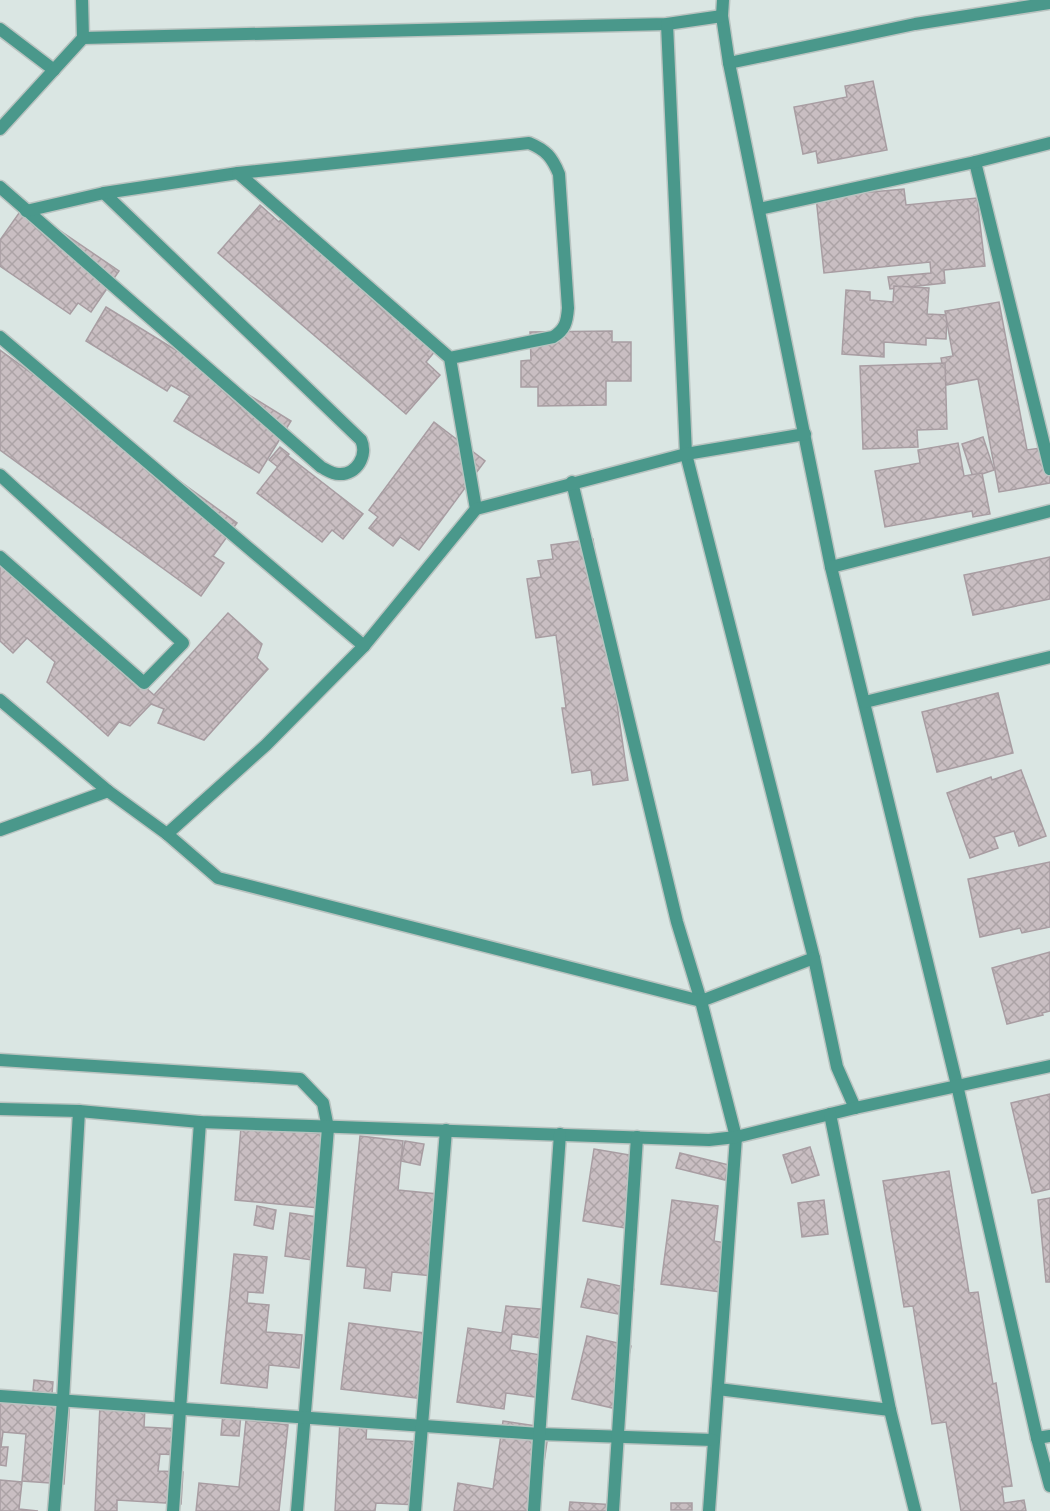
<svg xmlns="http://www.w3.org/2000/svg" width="1050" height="1511" viewBox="0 0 1050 1511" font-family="'Space Grotesk',sans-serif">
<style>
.building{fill:url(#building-cross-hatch);stroke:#a89da2;stroke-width:1.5}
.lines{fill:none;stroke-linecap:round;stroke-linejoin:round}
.minor-casing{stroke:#b9c3c0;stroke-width:15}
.minor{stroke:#4a988b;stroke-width:12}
</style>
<defs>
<pattern id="building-cross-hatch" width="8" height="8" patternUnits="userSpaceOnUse" patternTransform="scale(1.5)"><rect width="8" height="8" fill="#c9bec2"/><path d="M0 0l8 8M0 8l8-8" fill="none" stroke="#aca3a6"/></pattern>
</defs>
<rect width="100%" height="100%" fill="#dae6e3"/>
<g class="building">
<polygon points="873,81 887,150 818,163 816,151 803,154 794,107 847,97 845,86"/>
<polygon points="904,189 906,205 977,198 985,266 944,270 945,283 890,289 888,277 931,273 930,262 824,273 816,197"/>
<polygon points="260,205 279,222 288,211 441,344 426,362 440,375 406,414 218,253"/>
<polygon points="24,206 119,271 91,312 78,303 70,314 0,266 0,240"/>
<polygon points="894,286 929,288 927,314 947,315 946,339 926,338 926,345 884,342 884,357 842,354 846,290 870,292 870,300 893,302"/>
<polygon points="999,302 1027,450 1047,447 1050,463 1050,483 999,492 978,379 946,385 941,358 953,356 945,311"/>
<polygon points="106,307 291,421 259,473 174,421 190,396 171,385 167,391 86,341"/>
<polygon points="612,331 612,342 631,342 631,381 606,381 606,405 538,406 538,387 521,387 521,361 531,360 530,332"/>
<polygon points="0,350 237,523 213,556 224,563 201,596 0,450"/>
<polygon points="945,363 947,429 917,430 918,447 863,449 860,366"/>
<polygon points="434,422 485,461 419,550 400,537 393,546 369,528 378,517 369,510"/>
<polygon points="983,437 994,470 973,477 962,444"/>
<polygon points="958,443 964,476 982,473 990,514 973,517 972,511 885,527 875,471 920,463 918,450"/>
<polygon points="280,447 289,454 278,467 269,460"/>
<polygon points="287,455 363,514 343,539 332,530 322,542 257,493"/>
<polygon points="593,539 628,780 593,785 591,770 572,773 562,708 566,708 556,635 536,638 527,579 541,577 538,561 553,559 551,545"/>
<polygon points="1050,557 1050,599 973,615 964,575"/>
<polygon points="0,559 154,695 228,613 262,644 257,658 268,669 204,740 158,723 164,709 151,704 130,726 119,722 108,736 47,682 55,662 27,638 13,653 0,641"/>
<polygon points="998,693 1013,753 937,772 922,712"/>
<polygon points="1021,770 1046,836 1019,846 1014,831 994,837 998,848 970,858 947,793 991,777 992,780"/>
<polygon points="1050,862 1050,927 1022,933 1020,928 980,937 968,879"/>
<polygon points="1050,952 1050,1011 1042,1013 1043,1015 1007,1024 992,968"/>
<polygon points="1050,1094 1050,1189 1032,1193 1011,1103"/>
<polygon points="241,1127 326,1134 319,1208 235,1200"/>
<polygon points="360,1136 403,1141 398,1190 438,1194 433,1276 392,1272 390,1291 364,1288 366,1268 347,1266"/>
<polygon points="405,1141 424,1144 420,1165 401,1161"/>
<polygon points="810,1147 819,1175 792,1183 783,1155"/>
<polygon points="594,1149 642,1157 631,1229 583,1221"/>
<polygon points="680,1153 729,1165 725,1180 676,1168"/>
<polygon points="949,1171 969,1293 978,1292 993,1384 996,1383 1012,1486 1002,1487 1004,1503 1024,1500 1026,1511 961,1511 946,1422 932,1424 913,1306 904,1307 883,1181"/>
<polygon points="1050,1198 1050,1282 1046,1282 1038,1200"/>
<polygon points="672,1200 718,1206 714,1241 726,1243 720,1292 661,1284"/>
<polygon points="824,1200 828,1234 802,1237 798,1203"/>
<polygon points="257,1206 276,1210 273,1229 254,1225"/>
<polygon points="290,1213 317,1217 312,1260 285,1256"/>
<polygon points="234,1254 267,1257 263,1293 248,1292 247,1303 269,1305 266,1332 302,1335 299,1368 269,1365 267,1388 221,1383"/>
<polygon points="588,1279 634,1289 628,1316 581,1307"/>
<polygon points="506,1306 551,1310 547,1339 512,1334 510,1350 547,1356 541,1398 506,1393 504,1409 457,1402 468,1328 502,1333"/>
<polygon points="349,1323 432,1334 424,1399 341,1389"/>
<polygon points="587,1336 631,1346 617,1409 572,1399"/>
<polygon points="34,1380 53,1382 52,1394 33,1391"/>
<polygon points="0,1395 70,1400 64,1484 22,1481 26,1434 3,1432 1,1447 8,1447 6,1466 0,1465"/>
<polygon points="100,1405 145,1407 144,1427 180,1429 179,1455 160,1454 158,1471 183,1472 181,1504 117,1500 117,1511 95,1511"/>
<polygon points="223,1413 241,1414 239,1436 221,1435"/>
<polygon points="246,1420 288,1425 279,1511 196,1511 199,1483 239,1487"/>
<polygon points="340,1421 367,1423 366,1439 422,1442 419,1505 376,1503 375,1511 335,1511"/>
<polygon points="503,1421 549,1428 537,1511 454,1511 458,1483 493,1489"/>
<polygon points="0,1480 22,1482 19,1509 38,1511 0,1511"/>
<polygon points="570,1502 616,1505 616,1511 569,1511"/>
<rect x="671" y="1503" width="21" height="7"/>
</g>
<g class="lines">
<g class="minor-casing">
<g id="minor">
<polyline points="723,0 722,16 729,63 831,567 957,1085 1037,1438 1050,1486"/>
<polyline points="0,29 54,70"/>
<polyline points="83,38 667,24 722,16"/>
<polyline points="729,63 915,24 1050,3"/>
<polyline points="0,129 83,38 82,0"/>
<polyline points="975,162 1050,469"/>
<path d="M0 187 321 467C327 470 332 474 339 474 357 475 368 455 361 440L104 193"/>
<polyline points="759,209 975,162 1050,143"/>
<polyline points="26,211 104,193 238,173"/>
<polyline points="0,337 364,646"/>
<path d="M450 358 553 337C565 330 567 322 568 308L559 174C552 157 546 150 529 143L238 173 450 358 476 509"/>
<polyline points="0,475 183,643 144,683 0,557"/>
<polyline points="572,482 677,922 701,1001 736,1137 709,1511"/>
<polyline points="831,567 1050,511"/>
<polyline points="0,700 108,791 167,834 218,878 701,1001 814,958 686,454 667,24"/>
<polyline points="865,702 1050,657"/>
<polyline points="0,830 108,791"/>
<polyline points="167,834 266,745 364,646 476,509 686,454 805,434"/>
<polyline points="814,958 837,1067 855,1108"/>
<polyline points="0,1060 300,1079 323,1103 328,1128 297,1511"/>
<polyline points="0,1109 79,1111 200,1122 709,1140 736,1137 855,1108 1050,1066"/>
<polyline points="830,1114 890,1410 915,1511"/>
<polyline points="718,1389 890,1410"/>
<polyline points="0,1396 539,1434 713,1440"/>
<polyline points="1037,1438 1050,1436"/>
<polyline points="54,1511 63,1400 79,1111"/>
<polyline points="173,1511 200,1122"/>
<polyline points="415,1511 446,1130"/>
<polyline points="534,1511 560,1134"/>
<polyline points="613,1511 637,1137"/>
</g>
</g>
<use href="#minor" class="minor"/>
</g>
</svg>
